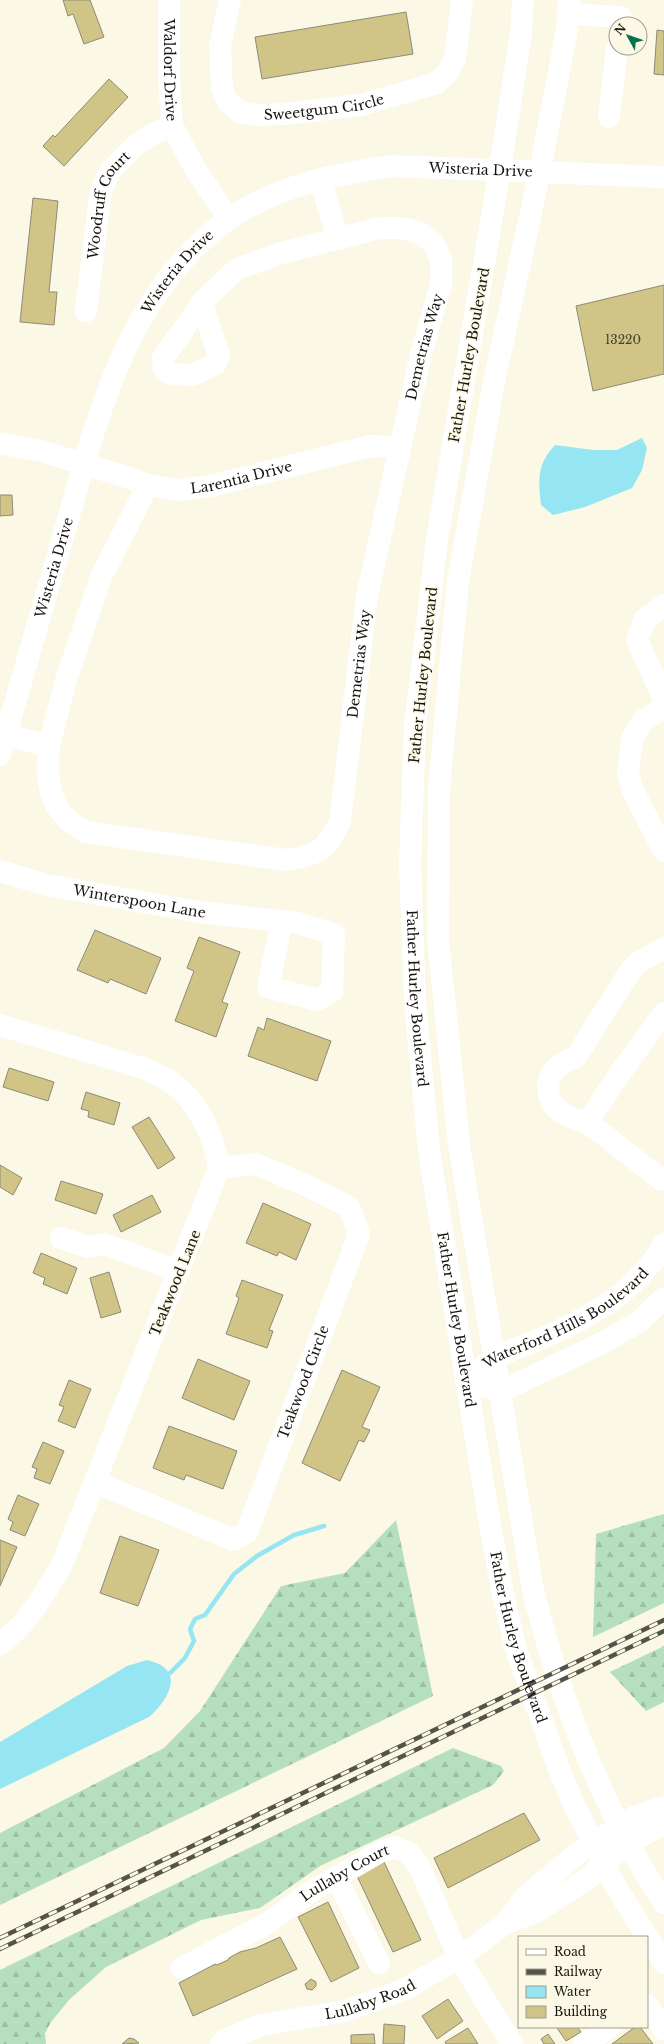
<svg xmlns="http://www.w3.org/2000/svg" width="664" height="2044" viewBox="0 0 664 2044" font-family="'Libre Baskerville',serif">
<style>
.forest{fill:url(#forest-firs)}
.water{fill:#95e6f2}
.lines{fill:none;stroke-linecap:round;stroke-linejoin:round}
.stream{stroke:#95e6f2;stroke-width:4.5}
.building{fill:#d1c487;stroke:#8e8a7a}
.minor{stroke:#fff;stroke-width:22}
.major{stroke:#fff;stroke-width:22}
.rail-casing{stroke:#545349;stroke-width:4.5}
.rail{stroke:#fbf8e5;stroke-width:3;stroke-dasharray:9;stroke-linecap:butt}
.labels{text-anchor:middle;stroke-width:3;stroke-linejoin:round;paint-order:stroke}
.number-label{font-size:12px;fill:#45412d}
.street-label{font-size:14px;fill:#16150f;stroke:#fbf8e5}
</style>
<defs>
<pattern id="forest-firs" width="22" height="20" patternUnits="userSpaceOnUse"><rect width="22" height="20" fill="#b6dfc0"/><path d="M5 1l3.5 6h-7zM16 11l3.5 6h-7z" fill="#9cbea4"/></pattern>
</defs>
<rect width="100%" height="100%" fill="#fbf8e5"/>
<g class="forest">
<polygon points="664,1514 664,1603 593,1637 596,1534"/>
<polygon points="396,1520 433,1696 0,1905 0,1833 164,1748 200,1711 281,1586 345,1573"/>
<polygon points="664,1646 664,1702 646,1711 610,1672"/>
<polygon points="453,1748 501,1766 504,1771 493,1785 320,1866 260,1908 201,1920 106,1967 69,2000 51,2022 45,2033 46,2044 0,2044 0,1970"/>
</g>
<g class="water">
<path d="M642 438 647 448 642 470 632 488 585 507 553 515 541 505C538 480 537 464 555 445L593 450H617Z"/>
<path d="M147 1660C186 1669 170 1698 149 1717L0 1789V1742L127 1666Z"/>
</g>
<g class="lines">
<polyline class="stream" points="170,1673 185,1658 194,1641 190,1629 195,1619 205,1615 234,1574 257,1556 294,1535 324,1526"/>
</g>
<g class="building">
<polygon points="63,0 90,0 104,37 84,44 73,14 68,16"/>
<polygon points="406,12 413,54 262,79 255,37"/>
<polygon points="657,30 664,31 664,75 654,74"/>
<polygon points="109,79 128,97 64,166 43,146 53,135 55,137"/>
<polygon points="33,198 58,201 49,292 57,292 54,325 20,322"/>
<polygon points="664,285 664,374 593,391 576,306"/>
<polygon points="0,495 12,495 13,515 0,516"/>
<polygon points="95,930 161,958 146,994 110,979 108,983 77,970"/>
<polygon points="199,937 240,952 222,1002 228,1004 216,1037 175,1021 194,971 187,968"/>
<polygon points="267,1018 331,1041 317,1081 248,1056 258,1027 264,1030"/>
<polygon points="9,1068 54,1082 48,1101 3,1087"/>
<polygon points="86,1092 120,1103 114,1125 88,1117 89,1111 81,1109"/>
<polygon points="149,1117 175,1158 158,1169 132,1127"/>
<polygon points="0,1165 22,1178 13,1195 0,1187"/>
<polygon points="61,1181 103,1194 96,1214 55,1200"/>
<polygon points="152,1195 161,1212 121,1232 113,1215"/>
<polygon points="263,1203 311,1224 296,1260 279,1252 277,1256 246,1243"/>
<polygon points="41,1253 77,1268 67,1294 43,1284 45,1278 33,1273"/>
<polygon points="109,1272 121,1312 101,1318 90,1278"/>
<polygon points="242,1280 283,1295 269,1330 273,1331 267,1348 226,1334 239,1298 236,1296"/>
<polygon points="198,1359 250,1381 234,1420 182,1398"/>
<polygon points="342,1370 380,1387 362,1427 370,1430 364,1442 359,1440 340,1481 302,1463"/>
<polygon points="69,1380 91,1389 75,1428 58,1421 64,1407 59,1405"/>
<polygon points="169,1426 237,1451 223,1489 186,1475 184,1480 153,1468"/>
<polygon points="43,1442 64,1451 50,1484 34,1478 37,1469 32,1467"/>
<polygon points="18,1495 39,1504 25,1536 10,1530 13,1522 8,1519"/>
<polygon points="120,1536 159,1550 138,1606 100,1593"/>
<polygon points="0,1540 17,1547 0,1586"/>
<polygon points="524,1813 540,1840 448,1888 434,1858"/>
<polygon points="384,1862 421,1940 393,1952 357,1876"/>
<polygon points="328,1902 359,1968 331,1982 298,1917"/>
<polygon points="280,1937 297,1969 193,2016 179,1983 215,1964 217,1965 228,1960 229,1958 240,1952 256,1948"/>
<polygon points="311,1979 316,1982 316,1986 312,1990 307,1989 305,1984"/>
<polygon points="448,1999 463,2021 437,2039 422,2016"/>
<polygon points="384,2024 405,2026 404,2044 383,2044"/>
<polygon points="559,2027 577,2027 581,2032 566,2041 557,2028"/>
<polygon points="635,2027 640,2027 653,2044 612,2044"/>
<polygon points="468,2028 478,2044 446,2044 445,2042"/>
<polygon points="374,2034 375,2044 351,2044 351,2035"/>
<polygon points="548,2034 555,2044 544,2044 541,2039"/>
<polygon points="129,2038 134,2039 139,2043 122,2044"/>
</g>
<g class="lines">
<g class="minor">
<path id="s1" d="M169 0V77L172 125 195 169 229 219"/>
<path id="s2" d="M230 0 220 45 222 89 228 102 241 113 258 115 285 114 361 105 437 83 448 72 455 59 462 0"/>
<polyline points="568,14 621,17"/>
<polyline points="609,117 617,48"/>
<polyline points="320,179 338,239"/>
<path id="s3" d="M86 311 101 190 110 171 136 145 153 134 172 125"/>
<path id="s4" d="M0 443 41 451 130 478 148 485 178 490 211 486 371 446 399 447"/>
<polyline points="664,605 645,619 637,640 664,699"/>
<polyline points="664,707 643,721 637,730 632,740 628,773 633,791 664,851"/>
<path id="s5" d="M6 735 49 746C47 771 46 797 65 817 70 822 79 827 85 832L286 860C318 855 325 851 340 822L367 596 421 354 441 285V260L435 245 421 233 401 228H380L281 253 237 269 205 299 163 358 164 369 171 374 192 375 215 364 219 356 202 304"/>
<polyline points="49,746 66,680 101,577 148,485"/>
<path id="s6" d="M0 755C21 683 41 612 62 540 96 424 124 294 229 219 276 186 336 174 392 166L664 177"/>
<path id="s7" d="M0 871 47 885 199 912 297 923 334 934 332 991 318 1000 268 987 282 921"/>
<path d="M0 1025 146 1069C153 1073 161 1076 168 1080 197 1099 214 1135 219 1168L61 1567C43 1595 28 1624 0 1644"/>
<polyline points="587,1123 623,1069 664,1013"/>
<path d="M662 1180C639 1162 615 1144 592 1126 582 1119 569 1119 559 1111 548 1102 544 1083 553 1072 559 1064 567 1061 576 1057L630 971 639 962 664 948"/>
<polyline points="61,1238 88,1247 104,1244 179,1271"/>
<path id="s8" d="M467 1381C475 1374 485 1363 495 1358 509 1350 525 1346 540 1339 589 1318 637 1292 664 1244"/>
<polyline points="467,1381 500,1392 608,1340 640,1321 664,1298"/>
<path id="s9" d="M95 1482 234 1540 247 1532 359 1234 349 1207 303 1184 256 1164 219 1168"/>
<polyline points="336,1877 379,1963"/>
<polyline points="506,1923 525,1897 577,1854 634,1817 664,1807"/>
<path id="s10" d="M182 1968 268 1923 310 1892 380 1852 395 1847 409 1853 420 1868 459 1958 512 2044"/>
<polyline points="647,2005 664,2030"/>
<path id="s11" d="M221 2044 225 2040 261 2025 345 2011 403 1990 459 1958 506 1923 536 1912 590 1877 603 1863 643 1835 664 1824"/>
<polyline points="584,2044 610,2027"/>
</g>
<g class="major">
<path id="s12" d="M523 0 521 33 500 169 437 540 415 727 410 864 415 1001 429 1151 488 1513 503 1595 516 1649 559 1769 575 1807 616 1887 664 1963"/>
<path d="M569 0 567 29 540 171 494 382 458 581 439 789 438 939 459 1145 533 1590C560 1699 602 1808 664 1903"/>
</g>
<g class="rail-casing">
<g id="rail">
<polyline points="0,1938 664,1620"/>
<polyline points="0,1949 664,1631"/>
</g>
</g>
<use href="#rail" class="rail"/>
</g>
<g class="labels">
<g class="number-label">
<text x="623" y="344">13220</text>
</g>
<g class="street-label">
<text dy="5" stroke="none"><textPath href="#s1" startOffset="70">Waldorf Drive</textPath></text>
<text dy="5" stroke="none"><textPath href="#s2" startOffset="205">Sweetgum Circle</textPath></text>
<text dy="5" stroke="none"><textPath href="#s6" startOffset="855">Wisteria Drive</textPath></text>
<text dy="5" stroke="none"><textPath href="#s3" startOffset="110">Woodruff Court</textPath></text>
<text dy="5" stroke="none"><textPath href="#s6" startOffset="519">Wisteria Drive</textPath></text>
<text dy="5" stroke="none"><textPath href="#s5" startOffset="901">Demetrias Way</textPath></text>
<text transform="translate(469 355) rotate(-80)" y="5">Father Hurley Boulevard</text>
<text dy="5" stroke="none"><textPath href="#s4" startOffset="249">Larentia Drive</textPath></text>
<text dy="5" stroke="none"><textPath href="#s6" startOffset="195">Wisteria Drive</textPath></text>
<text dy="5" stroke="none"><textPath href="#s5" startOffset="577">Demetrias Way</textPath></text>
<text transform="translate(423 675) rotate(-84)" y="5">Father Hurley Boulevard</text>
<text dy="5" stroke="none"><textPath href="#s7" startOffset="143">Winterspoon Lane</textPath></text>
<text dy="5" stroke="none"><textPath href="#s12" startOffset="1007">Father Hurley Boulevard</textPath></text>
<text transform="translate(175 1283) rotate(-68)" y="5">Teakwood Lane</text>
<text dy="5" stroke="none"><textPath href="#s8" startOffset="118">Waterford Hills Boulevard</textPath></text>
<text dy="5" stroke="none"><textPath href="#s12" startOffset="1331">Father Hurley Boulevard</textPath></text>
<text dy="5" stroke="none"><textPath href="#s9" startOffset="326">Teakwood Circle</textPath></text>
<text dy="5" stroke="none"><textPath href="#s12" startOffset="1655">Father Hurley Boulevard</textPath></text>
<text dy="5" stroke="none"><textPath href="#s10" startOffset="189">Lullaby Court</textPath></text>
<text dy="5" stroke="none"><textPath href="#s11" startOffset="157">Lullaby Road</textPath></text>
</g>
</g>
<rect x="518" y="1936" width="130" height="92" fill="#fbf8e5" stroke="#9f9d8f"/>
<rect x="526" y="1949" width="20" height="6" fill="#ffffff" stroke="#9f9d8f"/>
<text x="554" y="1956" font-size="12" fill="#16150f">Road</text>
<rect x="526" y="1969" width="20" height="6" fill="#545349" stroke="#9f9d8f"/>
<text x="554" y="1976" font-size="12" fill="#16150f">Railway</text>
<rect x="526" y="1986" width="20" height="12" fill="#95e6f2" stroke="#9f9d8f"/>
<text x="554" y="1996" font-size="12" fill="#16150f">Water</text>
<rect x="526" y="2006" width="20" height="12" fill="#d1c487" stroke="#9f9d8f"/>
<text x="554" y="2016" font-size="12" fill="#16150f">Building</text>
<g transform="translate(628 36) rotate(310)"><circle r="19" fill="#fbf8e5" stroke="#9f9d8f"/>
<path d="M0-3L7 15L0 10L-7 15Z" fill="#04724b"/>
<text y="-6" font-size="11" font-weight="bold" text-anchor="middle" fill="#16150f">N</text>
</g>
</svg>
